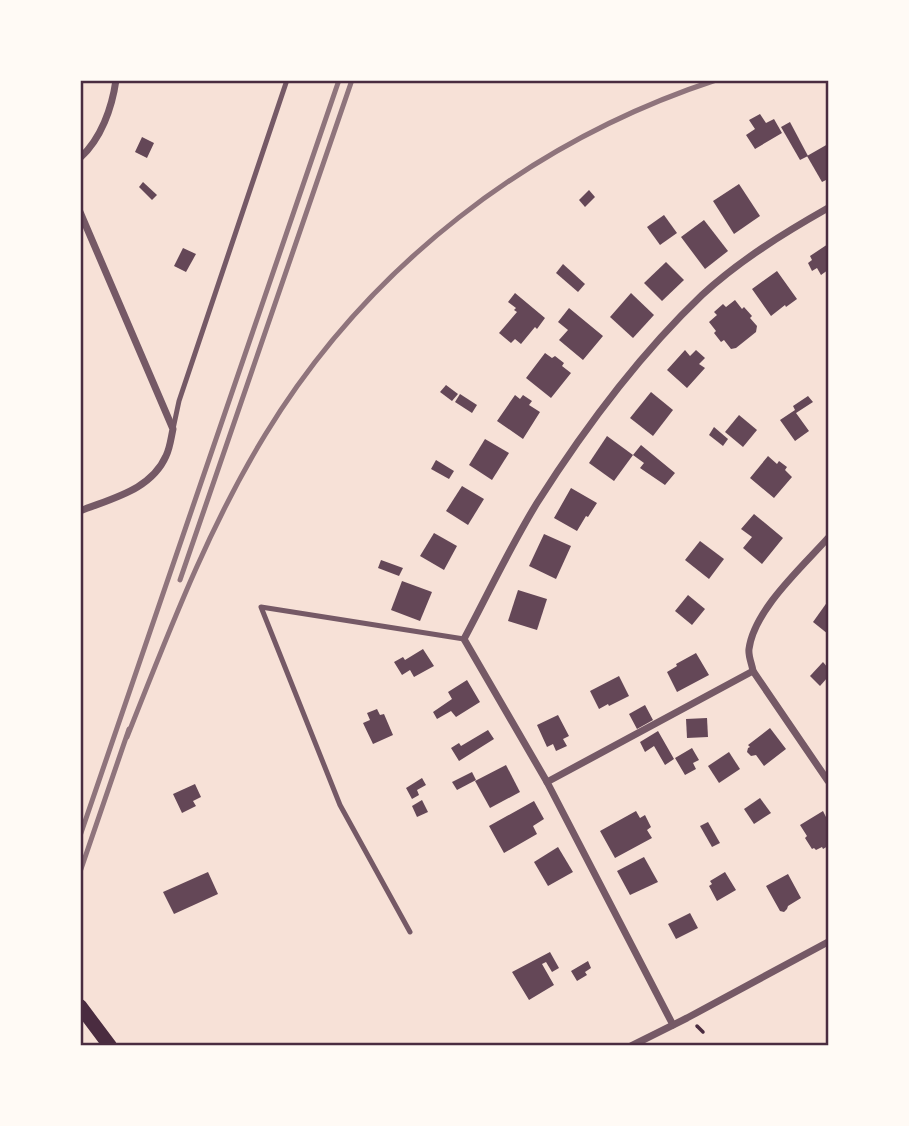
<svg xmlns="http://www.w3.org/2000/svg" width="909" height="1126" viewBox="0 0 909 1126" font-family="'Roboto Condensed',sans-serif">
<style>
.building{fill:#644757}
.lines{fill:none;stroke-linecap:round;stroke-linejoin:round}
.path{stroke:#4a2c40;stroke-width:3.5}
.service{stroke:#755966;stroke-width:5}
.minor{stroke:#755966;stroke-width:7}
.secondary{stroke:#4a2c40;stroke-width:14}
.rail{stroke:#8f747c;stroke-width:5}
.neatline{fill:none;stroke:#4a2c40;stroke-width:2.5}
</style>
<rect width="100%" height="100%" fill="#f7e1d7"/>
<g class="building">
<polygon points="760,114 766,123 774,119 782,133 755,149 746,135 755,129 749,120"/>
<polygon points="790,122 808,156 800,160 781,127"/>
<polygon points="142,137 154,143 147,158 135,152"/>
<polygon points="828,144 828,179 822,182 807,156"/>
<polygon points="143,182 157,195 152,200 139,187"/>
<polygon points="739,184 760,216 734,234 713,201"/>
<polygon points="589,190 595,197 585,207 579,200"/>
<polygon points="664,215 677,233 660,245 647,227"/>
<polygon points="704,220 728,251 705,269 681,237"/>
<polygon points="828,244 828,270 821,275 817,268 812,271 808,263 812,260 810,256"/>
<polygon points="183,248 196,254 186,272 174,266"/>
<polygon points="666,262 684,280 662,301 644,283"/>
<polygon points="563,264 585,284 578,292 556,273"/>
<polygon points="777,271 797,299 786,307 785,305 771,316 752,289"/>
<polygon points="515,293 545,318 537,329 535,327 521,344 515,339 511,343 499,333 517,312 514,310 516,308 508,302"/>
<polygon points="631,293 654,315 633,338 610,317"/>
<polygon points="735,300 742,309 744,307 752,316 750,318 757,326 756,332 736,348 731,349 724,340 721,342 714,333 716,331 709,322 717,315 714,312 723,304 726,307"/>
<polygon points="569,308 603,336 583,360 559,340 568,330 558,322"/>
<polygon points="685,350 690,356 696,350 705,358 699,364 705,368 687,388 667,370"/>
<polygon points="545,353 552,358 555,356 564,363 562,366 571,373 551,398 526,378"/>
<polygon points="446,385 458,394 452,401 440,392"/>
<polygon points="651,392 673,410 653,436 630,418"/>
<polygon points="460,394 477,405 472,413 455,402"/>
<polygon points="515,395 520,399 523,395 532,401 529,405 540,412 523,439 497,421"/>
<polygon points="808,396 813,402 796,413 809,431 795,441 780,420 795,410 793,406"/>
<polygon points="739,415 757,430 743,447 725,432"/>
<polygon points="714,427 728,439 723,446 709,435"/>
<polygon points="607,436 633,455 614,481 589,463"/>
<polygon points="485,439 509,453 492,480 469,465"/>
<polygon points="641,445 675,473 665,485 640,468 644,463 633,455"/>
<polygon points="768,456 777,464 779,461 787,467 785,470 792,477 774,498 750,478"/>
<polygon points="436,460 454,471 449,479 431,469"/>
<polygon points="462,486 484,499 468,525 446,511"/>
<polygon points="571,488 597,503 588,517 586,516 577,531 554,518"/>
<polygon points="754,514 783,538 762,564 743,548 752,537 741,529"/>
<polygon points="434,533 457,546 444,570 420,556"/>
<polygon points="544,534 571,546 556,579 529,566"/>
<polygon points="700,541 724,559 709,579 685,560"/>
<polygon points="381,560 403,568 399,576 378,568"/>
<polygon points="402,581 432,592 420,621 391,610"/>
<polygon points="518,590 547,599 537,630 508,621"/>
<polygon points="688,595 705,609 692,625 675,611"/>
<polygon points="828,601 828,634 813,622"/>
<polygon points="423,649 434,666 414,677 410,670 402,675 394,662 403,657 405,660"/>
<polygon points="696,653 709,675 677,692 667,672 677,666 676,664"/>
<polygon points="823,662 828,668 828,677 820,686 810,676"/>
<polygon points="619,676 629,696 609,706 608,704 599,709 590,691"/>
<polygon points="467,680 480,702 456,717 451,711 437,719 433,712 452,699 448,692"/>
<polygon points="645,705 653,720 637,729 629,714"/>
<polygon points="377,709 380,715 384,714 393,735 373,744 363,723 370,720 367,713"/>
<polygon points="558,715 569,736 563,739 567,746 556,751 553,744 547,747 537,725"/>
<polygon points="707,718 708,737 687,738 686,719"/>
<polygon points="770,728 786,749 764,766 756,755 751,756 747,752 748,748 750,747 748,745"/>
<polygon points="488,730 494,739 459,761 451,748 459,743 461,746"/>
<polygon points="658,731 674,759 665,765 654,746 645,752 640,742"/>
<polygon points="692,748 699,760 693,763 696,769 685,775 675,758"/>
<polygon points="729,752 740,769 719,783 708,766"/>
<polygon points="506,765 520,792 490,808 475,781"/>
<polygon points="472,772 476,780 457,790 452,782"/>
<polygon points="422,778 426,785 417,790 419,795 412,799 406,788"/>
<polygon points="195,784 201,797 193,801 196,806 182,813 173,794"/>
<polygon points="760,798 771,813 754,824 744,809"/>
<polygon points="422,800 428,812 417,817 412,806"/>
<polygon points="534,801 544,819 533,826 537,834 504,853 489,826"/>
<polygon points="636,811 640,818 645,815 651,827 647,830 652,838 615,858 600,831"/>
<polygon points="823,811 828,821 828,846 823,849 822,847 816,850 814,848 812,849 805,838 807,836 800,825"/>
<polygon points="708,822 720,843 712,847 700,826"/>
<polygon points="558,847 573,872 548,886 534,862"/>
<polygon points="644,857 658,882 630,895 617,871"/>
<polygon points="208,872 218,894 174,914 163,892"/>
<polygon points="725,872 736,890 717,901 709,886 712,884 710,881"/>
<polygon points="788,874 801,898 788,906 787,909 784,912 780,911 766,886"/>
<polygon points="690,913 698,928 676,939 668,924"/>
<polygon points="550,952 559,968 552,972 546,962 542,964 554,985 529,1000 512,972"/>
<polygon points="588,961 591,968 585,972 587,975 577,981 571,971"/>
</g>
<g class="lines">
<polyline class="path" points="697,1026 703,1032"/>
<g class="service">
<polyline points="173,429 179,401 287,80"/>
<polyline points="410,932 340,805 261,607 464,639"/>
</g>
<g class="minor">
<path d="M80 158C101 139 112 108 116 80"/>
<path d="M80 212 173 429C171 438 170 448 166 456 151 490 112 498 80 511"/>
<path d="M828 538C802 567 754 610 749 649 748 656 752 664 753 671L828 781"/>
<polyline points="547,782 753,671"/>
<path d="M673 1025 547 782 464 639C488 594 510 547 537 503 584 429 638 356 702 295 740 260 784 233 828 208"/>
<polyline points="631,1046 687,1018 828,942"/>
</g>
<polyline class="secondary" points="80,1006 110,1046"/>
<g class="rail">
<polyline points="180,580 352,80"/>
<path d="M127 737C168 634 207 530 265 435 367 267 530 141 716 80"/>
<polyline points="80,836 339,80"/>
<polyline points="80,872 129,729"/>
</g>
</g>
<rect width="909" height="1126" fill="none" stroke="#fffaf5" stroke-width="164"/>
<rect x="82" y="82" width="745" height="962" class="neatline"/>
</svg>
